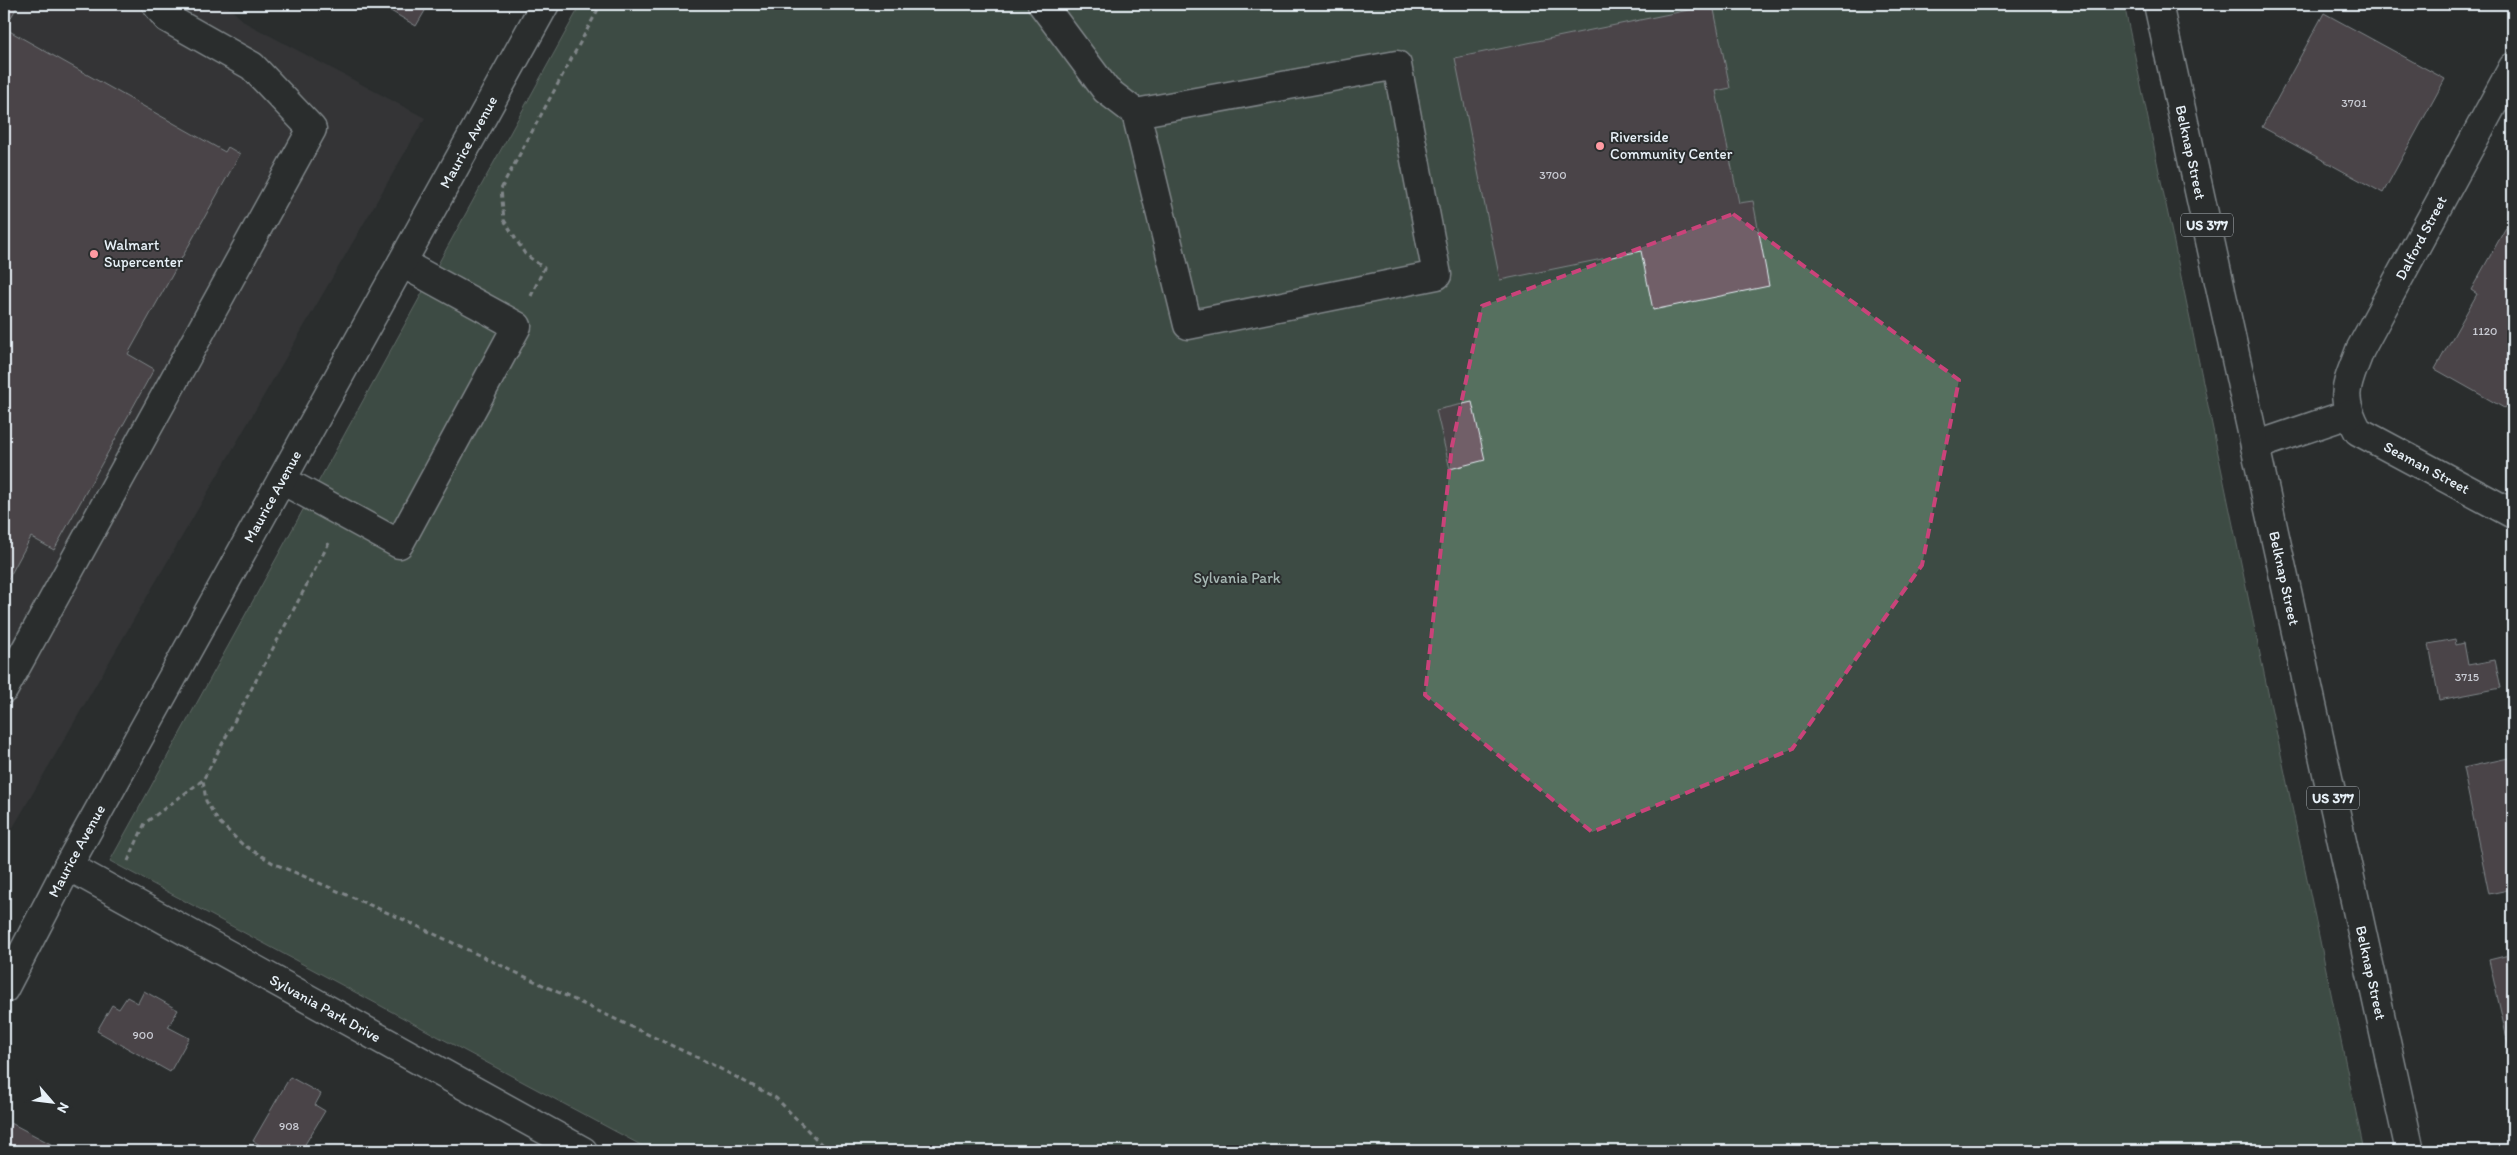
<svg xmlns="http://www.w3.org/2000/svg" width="2517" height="1155" viewBox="0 0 2517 1155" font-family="Itim,sans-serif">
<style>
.built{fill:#3f3c3f}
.green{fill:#56705e;stroke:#9fb0ab}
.building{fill:#715f67;stroke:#e8f1f8}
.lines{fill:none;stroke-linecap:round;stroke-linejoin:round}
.minor-casing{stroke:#e8f1f8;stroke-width:31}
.major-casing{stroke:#e8f1f8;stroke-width:31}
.path{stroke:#e8f1f8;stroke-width:3;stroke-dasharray:5 4;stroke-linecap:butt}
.minor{stroke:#2a2d2e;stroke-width:28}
.major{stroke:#2a2d2e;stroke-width:28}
.marked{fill:none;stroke:#ca437a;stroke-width:4;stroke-dasharray:10 6;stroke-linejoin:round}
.poi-dot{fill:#ff9aa2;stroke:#2a2d2e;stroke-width:2}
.labels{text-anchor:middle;stroke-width:4;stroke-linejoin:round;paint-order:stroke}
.number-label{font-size:12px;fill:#caccd4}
.shield{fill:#2a2d2e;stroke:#afb6bb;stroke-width:1}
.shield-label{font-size:14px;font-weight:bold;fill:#e8f1f8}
.poi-label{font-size:15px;fill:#e8f1f8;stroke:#2a2d2e;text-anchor:start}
.street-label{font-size:15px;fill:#e8f1f8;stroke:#2a2d2e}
.park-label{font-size:15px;fill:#a6b7b3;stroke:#2a2d2e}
</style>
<rect width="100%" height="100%" fill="#2a2d2e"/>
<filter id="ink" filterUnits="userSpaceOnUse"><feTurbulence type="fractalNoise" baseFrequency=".02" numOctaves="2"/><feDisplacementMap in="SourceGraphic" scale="10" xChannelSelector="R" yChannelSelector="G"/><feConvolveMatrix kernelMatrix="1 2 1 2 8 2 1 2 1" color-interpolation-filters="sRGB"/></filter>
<g filter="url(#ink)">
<polygon class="built" points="4,4 225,4 246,23 425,118 4,843"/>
<polygon class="green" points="581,4 2124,4 2364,1151 652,1151 110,861"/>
<g class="building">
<polygon points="4,4 17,7 10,19 7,17 4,23"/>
<polygon points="379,4 429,4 416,26"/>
<polygon points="1713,5 1730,88 1716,91 1739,203 1753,201 1769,286 1653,310 1641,251 1500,280 1455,58"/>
<polygon points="2324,13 2445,79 2383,193 2262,127"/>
<polygon points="4,28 225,152 228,147 240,154 128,354 154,369 54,550 31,537 4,587"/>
<polygon points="2513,215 2513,413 2435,369 2477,294 2471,290"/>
<polygon points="1472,402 1485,460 1450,469 1436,410"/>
<polygon points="2455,639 2456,645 2464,643 2468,665 2495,660 2501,688 2439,700 2429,644"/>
<polygon points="2513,757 2513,889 2489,894 2463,768"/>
<polygon points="2513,954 2513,1065 2489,960"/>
<polygon points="144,991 178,1010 168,1027 189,1038 170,1072 97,1031 112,1005 119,1009 127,997 138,1003"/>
<polygon points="290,1077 321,1094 315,1105 325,1111 301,1151 271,1151 253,1141"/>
<polygon points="11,1123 64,1151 4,1151 4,1137"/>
</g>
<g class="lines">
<g class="minor-casing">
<g id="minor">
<polyline points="1042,4 1106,90 1136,113 1188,325 1437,275 1397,65 1136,113"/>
<path id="s1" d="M2513 67 2360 350C2347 386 2338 394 2358 431L2513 514"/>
<polyline points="2255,446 2349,414"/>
<polyline points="282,480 399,544 517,326 402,263"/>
<polyline points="4,689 312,129 252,66 167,18 156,4"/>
<path id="s2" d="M68 866 583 1151"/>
<path id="s3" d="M4 989 68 866 545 4"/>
</g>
</g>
<g class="major-casing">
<g id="major">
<path id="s4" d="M2158 4 2410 1151"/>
</g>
</g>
<g class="path">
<polyline points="531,296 544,268 525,254 504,220 501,189 601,4"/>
<polyline points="329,543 203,780 206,801 218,821 242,844 273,863 400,918 711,1064 776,1098 828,1151"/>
<polyline points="128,861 145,823 203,780"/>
</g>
<use href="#minor" class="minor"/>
<use href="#major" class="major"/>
</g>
</g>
<path d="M0 0H2517V1155H0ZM1733 214 1959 380 1922 565 1792 749 1592 832 1425 695 1452 446 1482 306Z" fill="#2a2d2e" fill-opacity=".55" fill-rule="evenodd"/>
<path class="marked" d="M1733 214 1959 380 1922 565 1792 749 1592 832 1425 695 1452 446 1482 306Z"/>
<g class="poi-dot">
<circle cx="1600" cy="146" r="5"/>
<circle cx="94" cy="254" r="5"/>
</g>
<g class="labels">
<g class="number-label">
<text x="2354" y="107">3701</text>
<text x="1553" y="179">3700</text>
<text x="2485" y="335">1120</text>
<text x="2467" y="681">3715</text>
<text x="143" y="1039">900</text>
<text x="289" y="1130">908</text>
</g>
<g class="shield">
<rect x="2181" y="213.5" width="52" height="23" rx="4"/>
<rect x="2307" y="786.5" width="52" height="23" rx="4"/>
</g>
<g class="shield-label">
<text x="2207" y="230">US 377</text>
<text x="2333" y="803">US 377</text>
</g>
<g class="poi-label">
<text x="1610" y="142">Riverside<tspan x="1610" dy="17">Community Center</tspan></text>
<text x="104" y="250">Walmart<tspan x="104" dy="17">Supercenter</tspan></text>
</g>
<g class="street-label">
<text dy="5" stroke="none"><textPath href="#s3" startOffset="966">Maurice Avenue</textPath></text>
<text dy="5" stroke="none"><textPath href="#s4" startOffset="152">Belknap Street</textPath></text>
<text transform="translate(2421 238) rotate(-62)" y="5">Dalford Street</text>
<text dy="5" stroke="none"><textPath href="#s1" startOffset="485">Seaman Street</textPath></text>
<text dy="5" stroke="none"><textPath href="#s3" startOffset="561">Maurice Avenue</textPath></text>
<text dy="5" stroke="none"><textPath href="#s4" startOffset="588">Belknap Street</textPath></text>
<text dy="5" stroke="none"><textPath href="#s3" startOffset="156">Maurice Avenue</textPath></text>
<text dy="5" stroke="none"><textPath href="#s4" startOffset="992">Belknap Street</textPath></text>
<text dy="5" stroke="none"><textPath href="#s2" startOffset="294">Sylvania Park Drive</textPath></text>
</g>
<g class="park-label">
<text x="1237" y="583">Sylvania Park</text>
</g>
</g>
<rect width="2517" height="1155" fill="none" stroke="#2a2d2e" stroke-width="20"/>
<rect x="10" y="10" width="2497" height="1135" fill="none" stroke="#e8f1f8" stroke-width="2" filter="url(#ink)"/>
<g transform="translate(52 1102) rotate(118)" stroke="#2a2d2e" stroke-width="4" paint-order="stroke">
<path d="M0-4L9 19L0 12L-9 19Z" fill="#e8f1f8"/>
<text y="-8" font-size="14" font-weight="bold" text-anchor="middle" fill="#e8f1f8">N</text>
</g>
</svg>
